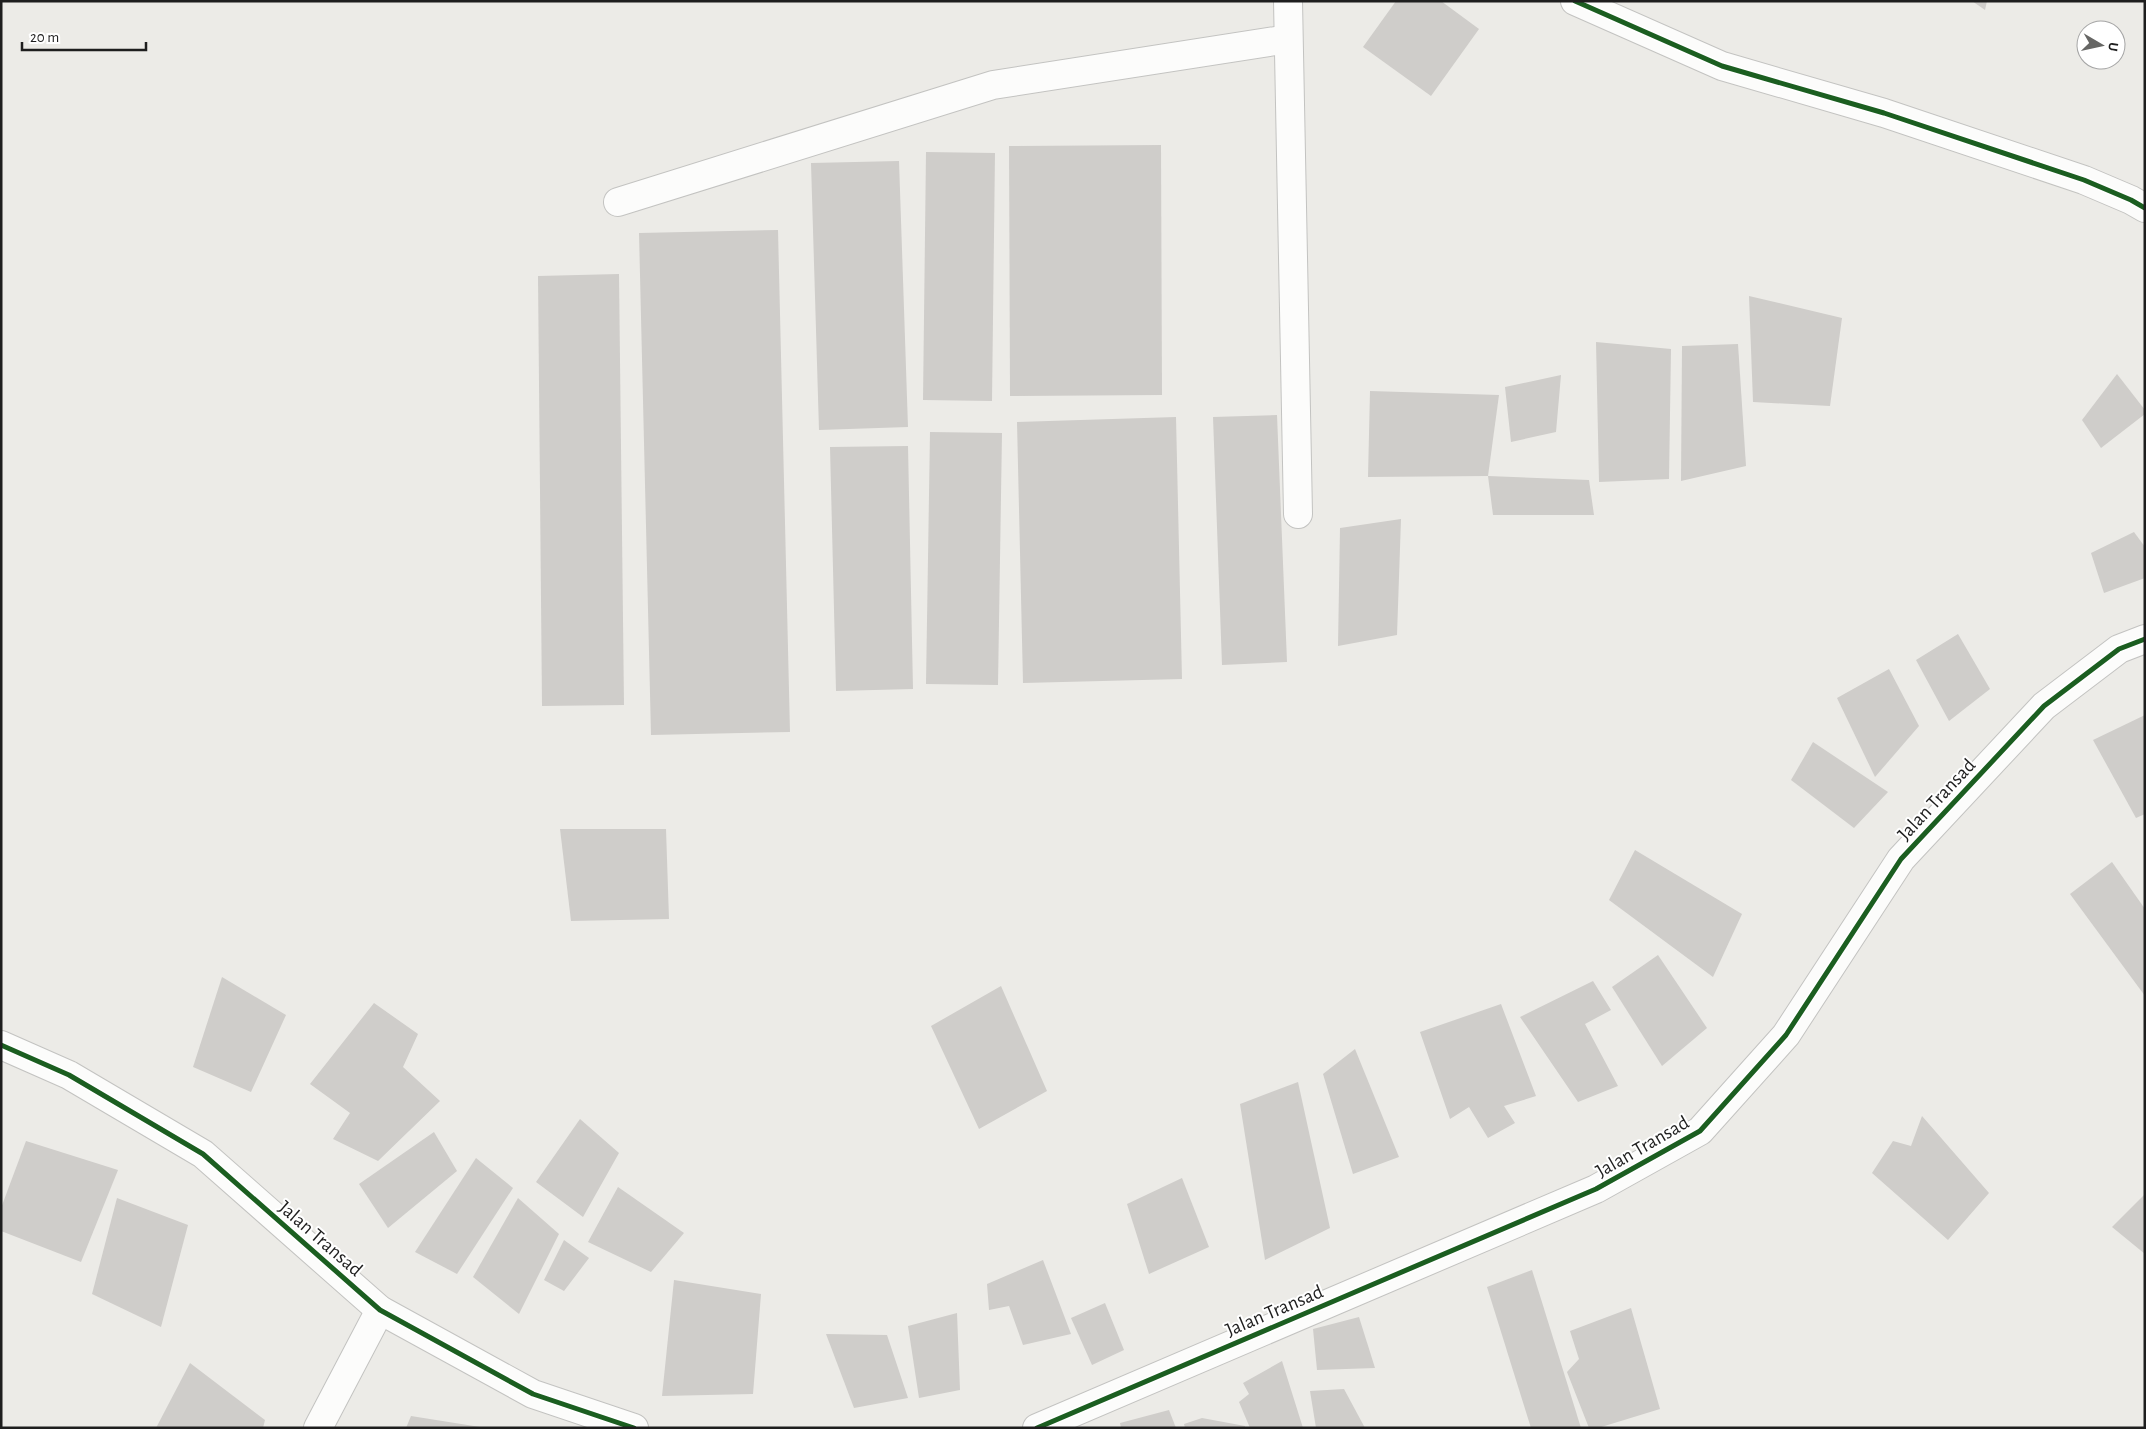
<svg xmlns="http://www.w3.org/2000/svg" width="2146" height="1429" viewBox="0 0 2146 1429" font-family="'Alegreya Sans',sans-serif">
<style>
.building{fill:#cfcdca}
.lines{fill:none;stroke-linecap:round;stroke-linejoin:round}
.minor-casing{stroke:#c3c3c1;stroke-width:30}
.minor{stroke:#fcfcfb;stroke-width:28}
.cycleway-casing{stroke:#fff;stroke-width:8}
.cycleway{stroke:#1b5e20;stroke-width:5}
.labels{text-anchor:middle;stroke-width:4;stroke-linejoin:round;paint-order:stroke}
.street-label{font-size:20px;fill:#1e1e1e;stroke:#fff}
</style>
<rect width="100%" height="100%" fill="#ecebe7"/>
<g class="building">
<polygon points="1396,1 1441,1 1479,29 1431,96 1363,47"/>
<polygon points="1972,1 1987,1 1985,10"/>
<polygon points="1161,145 1162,395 1010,396 1009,146"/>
<polygon points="926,152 995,153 992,401 923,400"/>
<polygon points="899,161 908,427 819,430 811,163"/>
<polygon points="778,230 790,732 651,735 639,233"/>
<polygon points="619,274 624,705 542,706 538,276"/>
<polygon points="1749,296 1842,318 1830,406 1753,402"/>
<polygon points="1596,342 1671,349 1669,479 1599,482"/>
<polygon points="1738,344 1746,466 1681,481 1682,346"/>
<polygon points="2117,374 2145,410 2145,414 2101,448 2082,420"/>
<polygon points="1561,375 1556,432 1511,442 1505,387"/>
<polygon points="1370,391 1499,395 1488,476 1368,477"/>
<polygon points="1277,415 1287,662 1222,665 1213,417"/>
<polygon points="1176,417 1182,679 1023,683 1017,422"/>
<polygon points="930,432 1002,433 998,685 926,684"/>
<polygon points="908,446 913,689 836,691 830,447"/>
<polygon points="1488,476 1589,480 1594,515 1493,515"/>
<polygon points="1401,519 1397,635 1338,646 1340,528"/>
<polygon points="2134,532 2145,547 2145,578 2104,593 2091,553"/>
<polygon points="1958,634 1990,689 1949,721 1916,660"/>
<polygon points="1889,669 1919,726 1875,777 1837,698"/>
<polygon points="2145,715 2145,814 2136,818 2093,740"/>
<polygon points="1813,742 1888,792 1854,828 1791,780"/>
<polygon points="560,829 666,829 669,919 571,921"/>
<polygon points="1635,850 1742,914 1713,977 1609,900"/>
<polygon points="2112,862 2145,909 2145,996 2070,894"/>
<polygon points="1658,955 1707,1028 1662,1066 1612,987"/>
<polygon points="222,977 286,1015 251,1092 193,1067"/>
<polygon points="1593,981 1611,1010 1585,1024 1618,1086 1578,1102 1520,1017"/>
<polygon points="1001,986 1047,1091 979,1129 931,1026"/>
<polygon points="374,1003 418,1034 403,1067 440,1101 378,1161 333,1139 350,1113 310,1084"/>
<polygon points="1501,1004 1536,1096 1504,1106 1515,1123 1488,1138 1469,1107 1450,1119 1420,1032"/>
<polygon points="1355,1049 1399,1157 1353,1174 1323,1074"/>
<polygon points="1298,1082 1330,1228 1265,1260 1240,1104"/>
<polygon points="1922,1116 1989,1193 1948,1240 1872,1173 1893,1141 1911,1146"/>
<polygon points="580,1119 619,1153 583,1217 536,1182"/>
<polygon points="434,1132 457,1171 388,1228 359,1184"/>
<polygon points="26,1141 118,1170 81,1262 1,1231 1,1208"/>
<polygon points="476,1158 513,1188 457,1274 415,1252"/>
<polygon points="1182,1178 1209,1247 1149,1274 1127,1204"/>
<polygon points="618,1187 684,1233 651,1272 588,1242"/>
<polygon points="2145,1194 2145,1254 2112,1227"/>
<polygon points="117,1198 188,1225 161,1327 92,1294"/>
<polygon points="518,1198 559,1234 519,1314 473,1277"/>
<polygon points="564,1240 589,1258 564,1291 544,1280"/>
<polygon points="1043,1260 1071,1334 1023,1345 1009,1306 989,1310 987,1284"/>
<polygon points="1532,1270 1581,1428 1531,1428 1487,1287"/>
<polygon points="674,1280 761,1294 753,1394 662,1396"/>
<polygon points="1105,1303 1124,1350 1092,1365 1071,1318"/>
<polygon points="1631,1308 1660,1409 1598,1428 1589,1428 1567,1372 1579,1359 1570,1331"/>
<polygon points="957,1313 960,1390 919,1398 908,1326"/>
<polygon points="1359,1317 1375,1368 1317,1370 1313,1329"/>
<polygon points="826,1334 887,1335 908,1398 854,1408"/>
<polygon points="1282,1361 1303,1428 1250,1428 1239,1402 1249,1394 1243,1383"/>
<polygon points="190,1363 265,1420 263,1428 156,1428"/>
<polygon points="1344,1389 1365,1428 1316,1428 1310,1391"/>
<polygon points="1169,1410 1176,1428 1121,1428 1120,1423"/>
<polygon points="411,1416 480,1427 480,1428 406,1428"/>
<polygon points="1202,1418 1245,1426 1245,1428 1185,1428 1184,1424"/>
</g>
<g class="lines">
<g class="minor-casing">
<g id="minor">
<polyline points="1288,1 1298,514"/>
<polyline points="1575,1 1722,66 1884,113 2084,180 2131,200 2145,208"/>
<polyline points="618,202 993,85 1288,39"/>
<polyline points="1,1045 69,1075 203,1154 380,1310 533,1394 634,1428"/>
<polyline points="318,1428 380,1310"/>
<polyline points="1037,1428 1596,1189 1700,1131 1786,1035 1901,859 2044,706 2119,649 2145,639"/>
</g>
</g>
<use href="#minor" class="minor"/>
<g class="cycleway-casing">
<g id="cycleway">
<polyline points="1575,1 1722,66 1884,113 2084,180 2131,200 2145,208"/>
<polyline points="1,1045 69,1075 203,1154 380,1310 533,1394 634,1428"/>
<polyline points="1037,1428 1596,1189 1700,1131 1786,1035 1901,859 2044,706 2119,649 2145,639"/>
</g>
</g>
<use href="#cycleway" class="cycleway"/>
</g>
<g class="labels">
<g class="street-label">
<text transform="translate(1936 799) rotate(-47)" y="7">Jalan Transad</text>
<text transform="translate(1642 1146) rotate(-30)" y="7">Jalan Transad</text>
<text transform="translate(321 1238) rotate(41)" y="7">Jalan Transad</text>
<text transform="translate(1274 1310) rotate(-23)" y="7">Jalan Transad</text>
</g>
</g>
<rect width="2146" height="1429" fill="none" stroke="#1e1e1e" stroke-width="5"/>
<g transform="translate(2101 45) rotate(99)"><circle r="24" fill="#ffffff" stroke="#a5a5a5"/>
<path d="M0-4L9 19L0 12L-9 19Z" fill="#666664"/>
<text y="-8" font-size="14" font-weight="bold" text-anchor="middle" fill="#1e1e1e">U</text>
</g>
<path d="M22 42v8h124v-8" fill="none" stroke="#1e1e1e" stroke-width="2.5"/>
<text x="30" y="42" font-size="15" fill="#1e1e1e" stroke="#ffffff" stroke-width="4" paint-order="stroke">20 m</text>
</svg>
